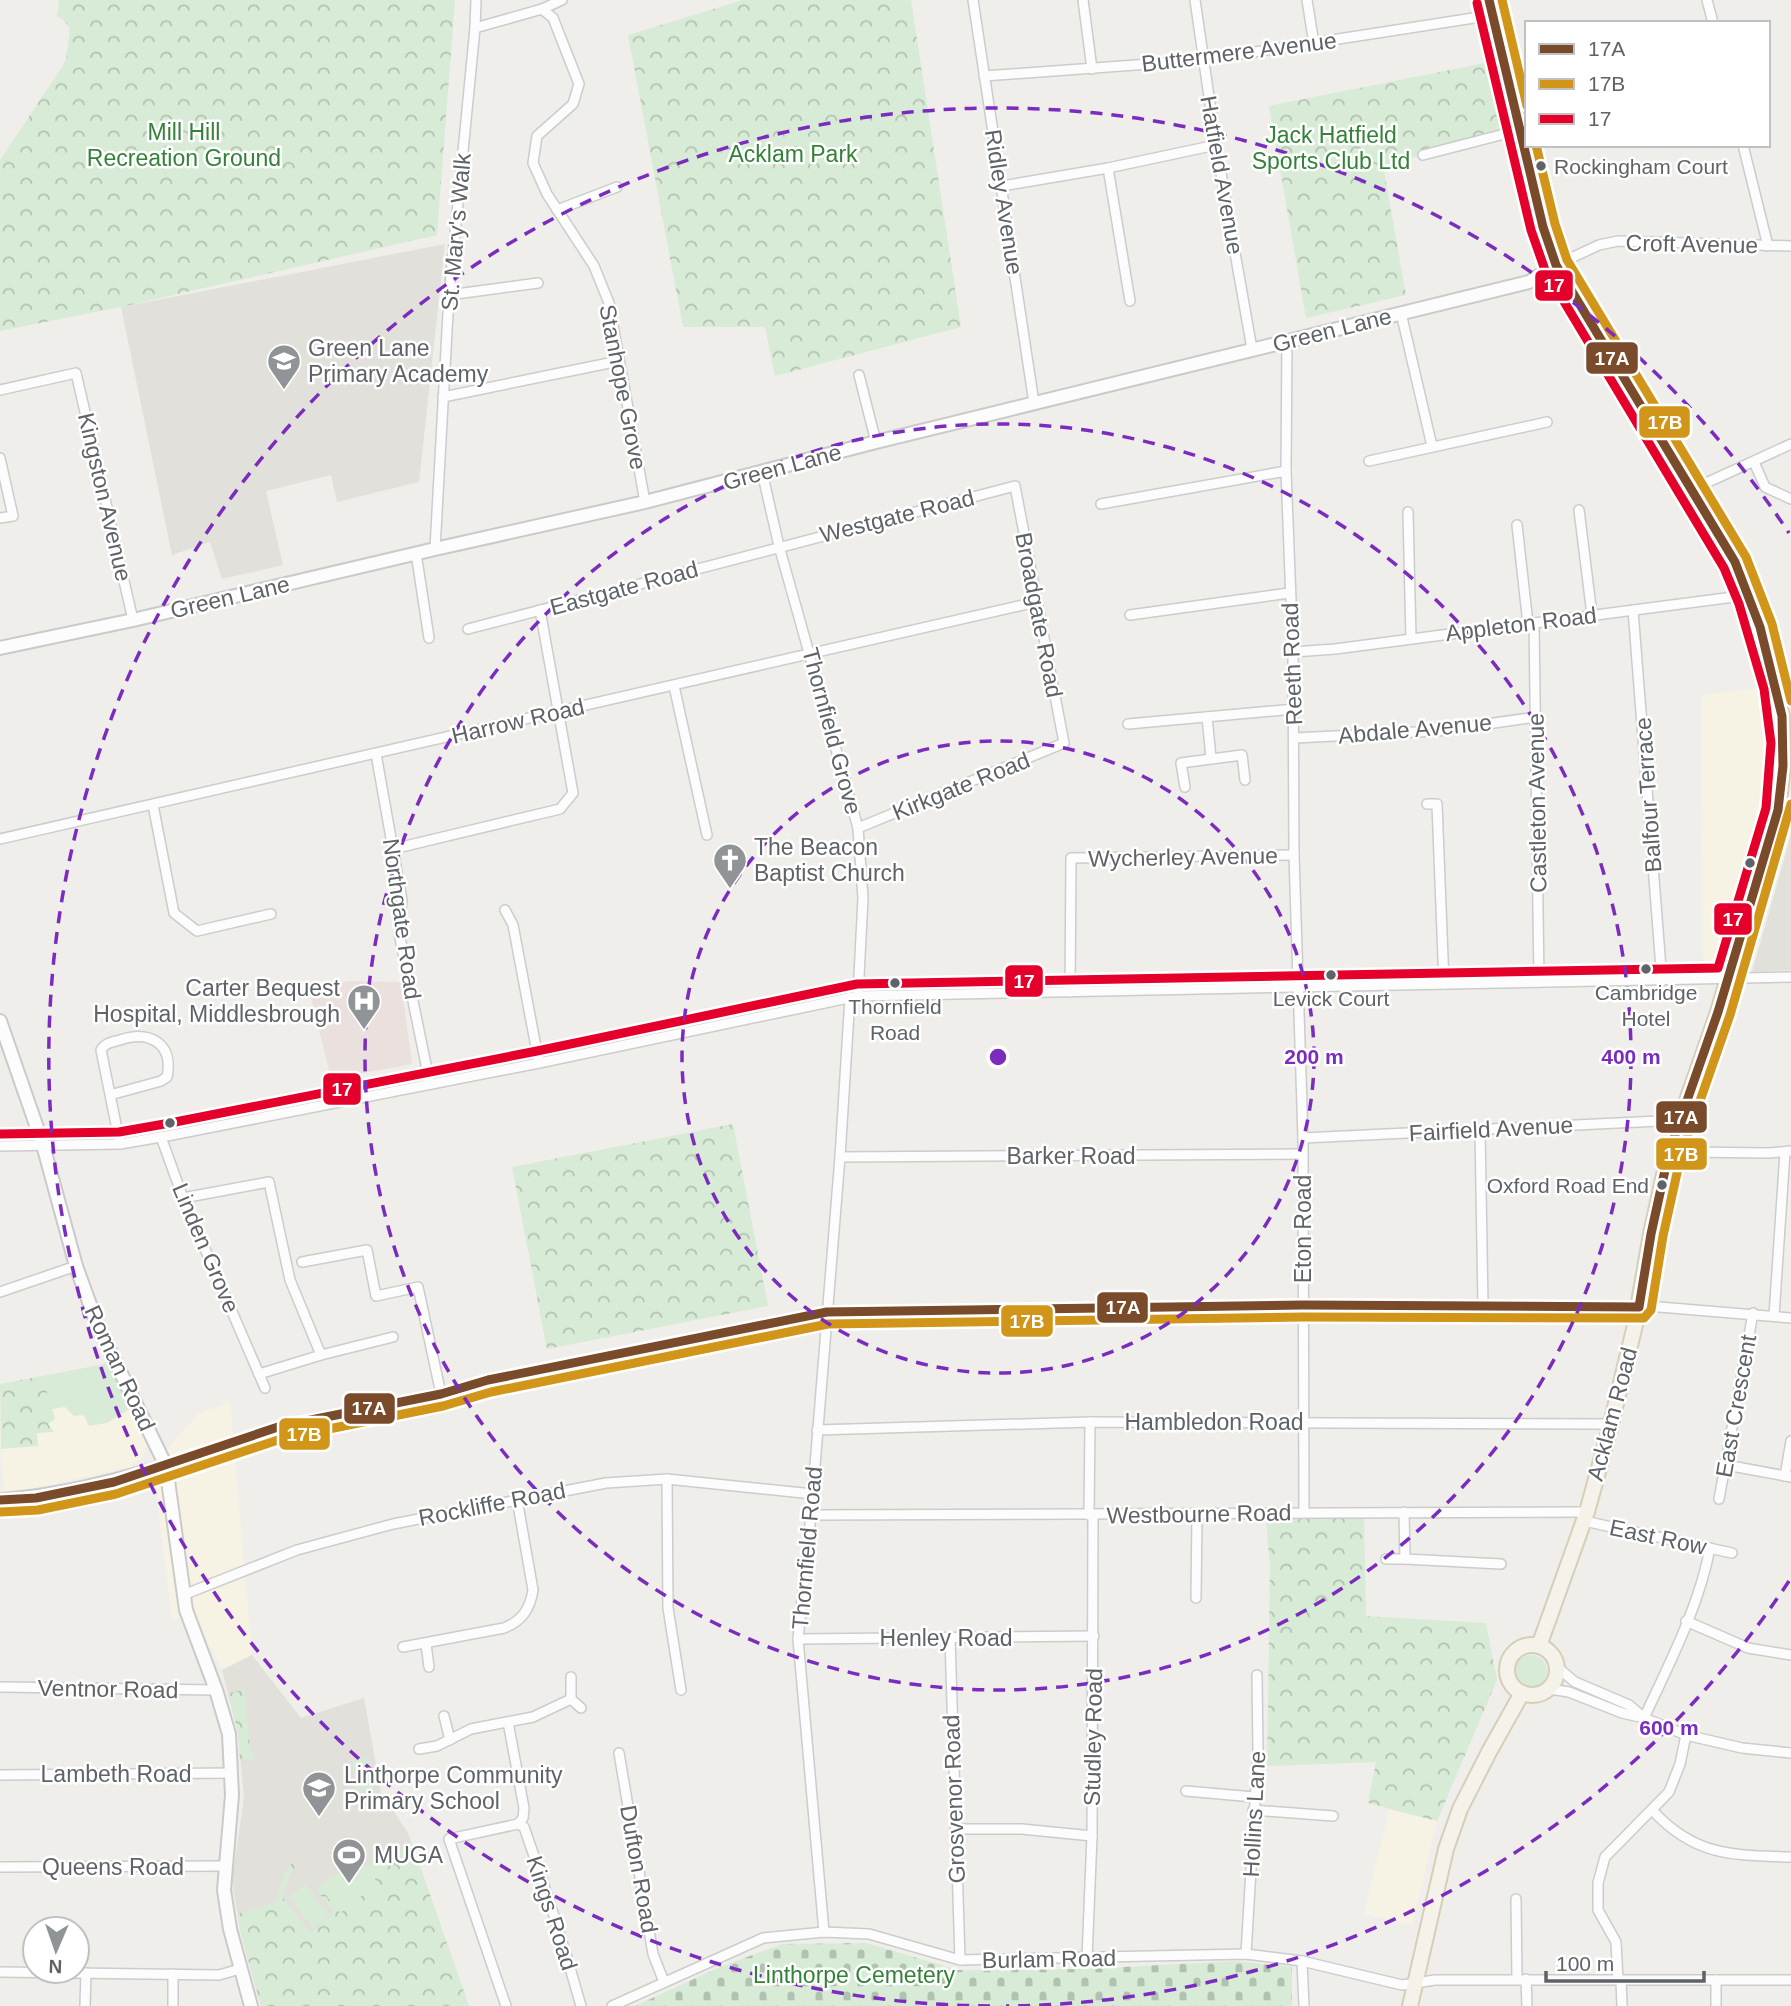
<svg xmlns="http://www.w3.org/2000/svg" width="1791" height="2006" viewBox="0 0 1791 2006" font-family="Helvetica,sans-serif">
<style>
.commercial{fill:#f7f3e4}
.education{fill:#e2e0da}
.medical{fill:#eae0de}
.grass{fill:#d8ebd6}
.forest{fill:url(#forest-crowns)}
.cemetery{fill:url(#cemetery-stones)}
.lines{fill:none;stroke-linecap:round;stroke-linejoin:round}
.street-casing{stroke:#cbcccc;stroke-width:12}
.secondary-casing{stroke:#cacacb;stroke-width:16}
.primary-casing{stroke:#d7ceb8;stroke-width:18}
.street{stroke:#fdfcfc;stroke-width:9}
.secondary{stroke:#fdfcfc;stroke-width:12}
.primary{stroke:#f4f2e9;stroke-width:14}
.bus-1-casing{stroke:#fff;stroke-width:14}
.bus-2-casing{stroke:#fff;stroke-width:14}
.bus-3-casing{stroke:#fff;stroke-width:14}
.bus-1{stroke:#7a4b2a;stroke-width:9}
.bus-2{stroke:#d1951a;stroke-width:9}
.bus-3{stroke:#e4002b;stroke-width:9}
.ring{fill:none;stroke:#7b2cbf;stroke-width:3.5;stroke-dasharray:12 9}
.bus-dot{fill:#5f6368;stroke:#fff;stroke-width:2.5}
.labels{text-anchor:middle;stroke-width:5;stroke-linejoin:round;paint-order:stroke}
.bus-label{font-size:21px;fill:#5f6368;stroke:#fff}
.street-label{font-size:23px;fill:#5f6368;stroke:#fff}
.park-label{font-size:23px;fill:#348238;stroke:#fff}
.poi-label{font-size:23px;fill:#5f6368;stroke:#fff;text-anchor:start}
.centre{fill:#7b2cbf;stroke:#fff;stroke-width:3.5}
.ring-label{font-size:21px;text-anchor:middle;font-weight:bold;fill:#7b2cbf;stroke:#fff;stroke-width:5;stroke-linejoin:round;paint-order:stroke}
.line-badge{stroke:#fff;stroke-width:2.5}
.badge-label{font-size:19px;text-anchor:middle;font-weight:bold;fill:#fff}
</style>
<defs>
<pattern id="forest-crowns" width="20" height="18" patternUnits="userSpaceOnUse" patternTransform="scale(1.75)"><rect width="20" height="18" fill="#d8ebd6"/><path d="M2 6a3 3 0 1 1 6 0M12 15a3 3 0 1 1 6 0" fill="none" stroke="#b2c2b1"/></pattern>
<pattern id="cemetery-stones" width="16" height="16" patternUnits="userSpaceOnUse" patternTransform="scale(1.75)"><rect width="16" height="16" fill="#d8ebd6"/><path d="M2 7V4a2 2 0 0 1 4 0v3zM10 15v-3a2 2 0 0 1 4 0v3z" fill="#b2c2b1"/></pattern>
</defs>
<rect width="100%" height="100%" fill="#efeeea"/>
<g class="commercial">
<polygon points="1768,687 1777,765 1765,831 1721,973 1703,973 1701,695"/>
<polygon points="109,1363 148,1443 142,1458 129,1467 41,1487 4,1492 0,1440 0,1384"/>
<polygon points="230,1402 252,1655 222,1670 194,1614 172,1619 153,1466 198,1414"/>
<polygon points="1389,1810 1437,1821 1412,1925 1364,1914"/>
</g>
<g class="education">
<polygon points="445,244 419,482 337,502 331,475 266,491 283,565 222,579 210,542 172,555 121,307"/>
<polygon points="1791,835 1791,970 1752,972"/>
<polygon points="252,1655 301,1718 364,1698 381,1792 408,1833 469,2006 261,2006 242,1938 234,1895 232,1880 244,1798 238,1733 222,1670"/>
</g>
<polygon class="medical" points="347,981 401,982 412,1064 331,1079 311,997"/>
<g class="grass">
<polygon points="109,1363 132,1407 107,1423 89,1426 84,1415 74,1416 65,1407 52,1409 42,1376"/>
<circle cx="1531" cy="1671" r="16"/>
<polygon points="367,1757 374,1788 358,1791 351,1760"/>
<polygon points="358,1858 379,1883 340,1913 320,1888 341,1871 340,1869"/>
<polygon points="305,1884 329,1916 313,1928 289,1897"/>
</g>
<g class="forest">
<polygon points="59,0 455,0 437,235 121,307 0,331 0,160 62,67 66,59 70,29 63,19 57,17"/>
<polygon points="743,0 911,0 961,327 775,376 765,327 683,327 628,35"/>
<polygon points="1495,61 1512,132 1383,165 1406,295 1306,318 1269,106"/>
<polygon points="733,1124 768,1306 547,1349 512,1167"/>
<polygon points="42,1376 55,1419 48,1424 54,1432 37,1433 38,1446 1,1449 0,1384"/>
<polygon points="1266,1519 1364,1519 1366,1616 1486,1623 1497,1680 1437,1821 1368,1803 1376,1762 1267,1766 1270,1567"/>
<polygon points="245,1690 250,1751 254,1751 255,1759 240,1760 238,1733 228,1693"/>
<polygon points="405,1848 410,1855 415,1852 469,2006 261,2006 242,1938 237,1914 276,1902 283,1875 293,1862 296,1866 289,1876 283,1898 310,1933 334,1913 316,1889 333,1875 334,1877 320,1888 340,1913 378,1883 366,1868 394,1849 397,1853"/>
</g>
<polygon class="cemetery" points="866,1943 958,1970 1086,1969 1235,1961 1292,1967 1292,2006 635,2006 720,1967 782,1944"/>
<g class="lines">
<g class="street-casing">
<g id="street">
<polyline points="973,0 1034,403"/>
<polyline points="1083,0 1092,69"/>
<polyline points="1195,0 1216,145 1252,349"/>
<polyline points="1307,0 1314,44"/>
<polyline points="1707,0 1713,23"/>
<polyline points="542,9 562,0"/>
<polyline points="475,28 542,9 553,18 579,84 573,104 537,136 533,163 547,194 594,266 609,303 645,502"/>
<polyline points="984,76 1203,60 1493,15"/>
<polyline points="1743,145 1768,246"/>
<polyline points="1423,155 1520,130"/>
<polyline points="1108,168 1130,301"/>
<polyline points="1002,186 1108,168 1216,145"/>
<polyline points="557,210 617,187"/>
<polyline points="1556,265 1599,245 1618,241 1791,246"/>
<polyline points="449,295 538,283"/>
<polyline points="1401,313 1432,446"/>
<polyline points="1287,340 1286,471 1293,652 1294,855 1303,1138 1304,1512"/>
<polyline points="859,375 876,442"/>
<polyline points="0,390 76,373 133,620"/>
<polyline points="443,397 619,361"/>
<polyline points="0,458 13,516 0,518"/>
<polyline points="1369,461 1547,422"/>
<polyline points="1754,462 1765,487 1791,499"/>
<polyline points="762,472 779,546 858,828 863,898 858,996"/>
<polyline points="1693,489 1791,444"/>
<polyline points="1101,504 1286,471"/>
<polyline points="1579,510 1592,615"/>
<polyline points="1408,512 1411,639"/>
<polyline points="1517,525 1528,624"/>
<polyline points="435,549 449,295 475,28 476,0"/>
<polyline points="416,553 429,638"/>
<polyline points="1633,610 1662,981"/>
<polyline points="1130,615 1289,593"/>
<polyline points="1534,623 1539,982"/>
<polyline points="468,629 1015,486 1064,743 858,828"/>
<polyline points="1293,652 1335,649 1749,595"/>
<polyline points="674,686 707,835"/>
<polyline points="1207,717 1211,758"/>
<polyline points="1128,724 1294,709"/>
<polyline points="1294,738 1438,731 1536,717"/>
<polyline points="376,754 402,900 399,933 430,1084"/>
<polyline points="1185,787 1181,763 1242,755 1245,780"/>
<polyline points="1427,804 1437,804 1444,984"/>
<polyline points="153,805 174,913 197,931 271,914"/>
<polyline points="0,839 1036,602"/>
<polyline points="393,849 560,809 573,793 540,610"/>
<polyline points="505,910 513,925 539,1063"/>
<polyline points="1070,992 1071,858 1294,855"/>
<path d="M110 1095 161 1081 167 1077C174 1043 149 1030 120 1040 112 1042 105 1043 101 1050L120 1144"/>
<polyline points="1480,1130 1483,1306"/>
<polyline points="161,1137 183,1198 265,1388"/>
<polyline points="1303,1138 1680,1120"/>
<polyline points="0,1146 120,1144 172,1135 539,1063 858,996 1791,977"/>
<polyline points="1688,1152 1769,1153 1791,1151"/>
<polyline points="840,1157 1303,1154"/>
<polyline points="183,1198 269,1182 290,1280 321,1355 393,1337"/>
<polyline points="302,1262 367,1250 376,1296 418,1287 441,1394"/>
<polyline points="0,1292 76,1266"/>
<polyline points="1774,1316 1785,1152"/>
<polyline points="259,1374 321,1355"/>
<polyline points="817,1430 1090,1422 1611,1424"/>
<polyline points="1726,1465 1791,1477"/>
<polyline points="166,1466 281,1426 441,1394 488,1380 827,1312 1303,1305 1659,1307 1791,1318"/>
<polyline points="1785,1476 1791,1441"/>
<polyline points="667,1479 668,1608 681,1690"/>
<polyline points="1719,1499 1753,1313"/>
<polyline points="1404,1512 1405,1559 1501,1564"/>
<polyline points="811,1515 1587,1512"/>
<polyline points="1089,1515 1090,1422"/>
<polyline points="1584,1521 1732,1553"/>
<polyline points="1386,1559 1405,1559"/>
<polyline points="183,1595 297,1550 393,1524 606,1483 667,1479 813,1494"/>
<polyline points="1196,1598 1197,1515"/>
<polyline points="1686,1621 1748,1648 1791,1655"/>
<polyline points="950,1638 960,1960"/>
<polyline points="798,1639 1094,1636"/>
<polyline points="426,1644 429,1667"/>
<path d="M403 1647 504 1628C522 1621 530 1609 533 1590L517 1499"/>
<polyline points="1557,1667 1575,1682 1629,1705 1643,1717"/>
<polyline points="0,1687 216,1690"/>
<polyline points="1550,1689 1569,1692 1622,1713 1644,1718 1686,1735 1742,1748 1791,1753"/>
<polyline points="571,1699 581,1708"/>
<polyline points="444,1716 450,1740"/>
<path d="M1644 1718C1669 1664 1699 1607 1710 1548"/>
<polyline points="508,1722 524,1808 523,1818 518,1824"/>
<polyline points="419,1749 437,1746 471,1729 533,1717 571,1699 571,1677"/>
<polyline points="619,1753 653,1954 664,1982"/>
<polyline points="0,1775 232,1773"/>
<polyline points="1186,1791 1254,1797"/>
<polyline points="1253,1810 1333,1816"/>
<path d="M1653 1811C1696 1857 1733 1855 1791 1857"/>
<path d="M518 1824 524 1827C545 1886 564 1945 581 2006"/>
<polyline points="955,1829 1022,1829 1092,1836"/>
<polyline points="0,1867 225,1866"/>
<polyline points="1516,1899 1517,1979"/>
<polyline points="824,1932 798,1639 811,1515 840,1157 850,997"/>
<polyline points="1246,1954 1258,1752 1257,1675"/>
<polyline points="1087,1958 1092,1836 1093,1515"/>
<polyline points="1302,1961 1304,2006"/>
<polyline points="0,1972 219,1975 240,1969"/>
<polyline points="1526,1979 1527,2006"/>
<polyline points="1618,1980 1616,1942 1598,1910 1598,1883 1605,1857 1669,1792 1680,1764 1686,1735"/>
<polyline points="1621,1980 1622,2006"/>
<polyline points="1716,1980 1716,2006"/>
<polyline points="85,2006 86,1973"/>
<polyline points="173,2006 173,1974"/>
<polyline points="506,2006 449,1839 518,1824"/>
<polyline points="612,2006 763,1938 824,1932 869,1934 960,1960 1246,1954 1302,1961 1402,1985 1435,1980 1791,1980"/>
</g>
</g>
<g class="secondary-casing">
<g id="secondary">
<polyline points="0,648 133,620 435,549 645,502 876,442 1529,282 1556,265"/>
<polyline points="0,1021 43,1145 76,1266 97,1324 166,1466 186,1610 216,1690 229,1734 232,1795 224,1890 230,1929 251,2006"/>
<path d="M0 1500C57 1496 112 1482 166 1466"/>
</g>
</g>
<g class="primary-casing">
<g id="primary">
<polyline points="1489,0 1543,227 1556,265 1735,562 1760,627 1782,716 1783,766 1778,810 1718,1012 1669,1152 1651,1234 1635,1325 1611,1424 1587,1512 1539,1646"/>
<circle cx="1532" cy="1670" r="25"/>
<polyline points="1410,2006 1446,1849 1460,1809 1489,1752 1522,1693"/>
</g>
</g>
<use href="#street" class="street"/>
<use href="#secondary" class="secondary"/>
<use href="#primary" class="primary"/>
<g class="bus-1-casing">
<polyline id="bus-1" points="0,1500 36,1498 114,1482 281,1426 441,1394 488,1380 827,1312 1303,1305 1639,1307 1651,1234 1669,1152 1718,1012 1778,810 1783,766 1782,716 1760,627 1735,562 1556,265 1543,227 1489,0"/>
</g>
<g class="bus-2-casing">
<g id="bus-2">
<polyline points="1502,0 1527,106"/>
<polyline points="1536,145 1555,224 1567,260 1746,557 1772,624 1791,701"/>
<polyline points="1,1512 38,1510 116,1494 284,1438 443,1406 491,1392 828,1324 1303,1317 1644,1318 1651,1310 1663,1236 1681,1155 1730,1015 1791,804"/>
</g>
</g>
<g class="bus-3-casing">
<polyline id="bus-3" points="0,1134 119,1132 170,1123 537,1051 857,984 1718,968 1766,808 1771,743 1764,689 1739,604 1724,568 1545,270 1531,230 1477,3"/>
</g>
<use href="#bus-1" class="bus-1"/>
<use href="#bus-2" class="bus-2"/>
<use href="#bus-3" class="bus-3"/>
</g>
<g class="ring">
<circle cx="998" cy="1057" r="316"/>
<circle cx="998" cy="1057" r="633"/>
<path d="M1789 1581A949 949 0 0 1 1006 2006M990 2006A949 949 0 1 1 1789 533"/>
</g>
<defs>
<g id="school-pin" transform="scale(1.75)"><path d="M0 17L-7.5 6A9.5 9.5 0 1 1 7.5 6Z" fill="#919496" stroke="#fff"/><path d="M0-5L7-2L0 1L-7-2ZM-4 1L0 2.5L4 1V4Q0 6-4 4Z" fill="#fff"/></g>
<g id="church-pin" transform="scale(1.75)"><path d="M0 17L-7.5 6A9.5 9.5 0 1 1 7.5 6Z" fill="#919496" stroke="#fff"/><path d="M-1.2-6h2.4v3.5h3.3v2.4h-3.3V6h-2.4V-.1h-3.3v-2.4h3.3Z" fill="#fff"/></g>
<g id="hospital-pin" transform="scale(1.75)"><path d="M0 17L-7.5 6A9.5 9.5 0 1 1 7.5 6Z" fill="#919496" stroke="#fff"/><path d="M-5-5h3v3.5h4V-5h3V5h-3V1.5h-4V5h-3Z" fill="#fff"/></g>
<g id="stadium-pin" transform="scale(1.75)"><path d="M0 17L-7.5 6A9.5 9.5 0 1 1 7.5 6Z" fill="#919496" stroke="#fff"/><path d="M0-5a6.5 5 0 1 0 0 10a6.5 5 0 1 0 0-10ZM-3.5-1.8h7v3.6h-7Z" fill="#fff"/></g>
</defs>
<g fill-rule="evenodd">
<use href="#school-pin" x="284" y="361"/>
<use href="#church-pin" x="730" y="860"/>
<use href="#hospital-pin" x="364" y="1001"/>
<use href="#school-pin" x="319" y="1788"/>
<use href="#stadium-pin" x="349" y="1855"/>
</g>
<g class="bus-dot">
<circle cx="1541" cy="166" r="6"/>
<circle cx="1750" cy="863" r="6"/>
<circle cx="1646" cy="969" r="6"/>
<circle cx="1331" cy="975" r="6"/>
<circle cx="895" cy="983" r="6"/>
<circle cx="170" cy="1123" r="6"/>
<circle cx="1662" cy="1185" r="6"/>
</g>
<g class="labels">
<g class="bus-label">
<text x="1554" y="174" text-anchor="start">Rockingham Court</text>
<text x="1646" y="1000">Cambridge<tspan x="1646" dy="26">Hotel</tspan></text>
<text x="1331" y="1006">Levick Court</text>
<text x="895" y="1014">Thornfield<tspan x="895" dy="26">Road</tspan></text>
<text x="1649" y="1193" text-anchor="end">Oxford Road End</text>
</g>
<g class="street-label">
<text transform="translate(1239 52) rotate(-7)" y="8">Buttermere Avenue</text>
<text transform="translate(1222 175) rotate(80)" y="8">Hatfield Avenue</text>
<text transform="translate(1004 202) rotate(81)" y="8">Ridley Avenue</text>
<text transform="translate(456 232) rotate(-85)" y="8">St. Mary's Walk</text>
<text transform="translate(1692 244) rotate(1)" y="8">Croft Avenue</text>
<text transform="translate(1332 330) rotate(-14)" y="8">Green Lane</text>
<text transform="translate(623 387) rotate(79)" y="8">Stanhope Grove</text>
<text transform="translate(782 467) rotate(-15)" y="8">Green Lane</text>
<text transform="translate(105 497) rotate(77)" y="8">Kingston Avenue</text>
<text transform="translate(897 516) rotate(-14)" y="8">Westgate Road</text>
<text transform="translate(624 588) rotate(-15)" y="8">Eastgate Road</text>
<text transform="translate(230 597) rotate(-13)" y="8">Green Lane</text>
<text transform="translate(1039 615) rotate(79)" y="8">Broadgate Road</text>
<text transform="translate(1521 624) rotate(-7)" y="8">Appleton Road</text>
<text transform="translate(1292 664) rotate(-92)" y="8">Reeth Road</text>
<text transform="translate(518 721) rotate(-13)" y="8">Harrow Road</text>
<text transform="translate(1415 729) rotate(-5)" y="8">Abdale Avenue</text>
<text transform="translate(832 731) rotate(75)" y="8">Thornfield Grove</text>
<text transform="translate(961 786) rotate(-22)" y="8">Kirkgate Road</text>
<text transform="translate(1648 795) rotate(-94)" y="8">Balfour Terrace</text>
<text transform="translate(1537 803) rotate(-91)" y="8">Castleton Avenue</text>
<text transform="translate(1183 857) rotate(-1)" y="8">Wycherley Avenue</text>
<text transform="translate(402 919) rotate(82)" y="8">Northgate Road</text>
<text transform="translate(1491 1129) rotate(-3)" y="8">Fairfield Avenue</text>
<text x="1071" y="1164">Barker Road</text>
<text transform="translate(1303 1229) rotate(-90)" y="8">Eton Road</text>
<text transform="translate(206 1248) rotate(67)" y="8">Linden Grove</text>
<text transform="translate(120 1368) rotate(65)" y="8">Roman Road</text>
<text transform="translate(1736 1406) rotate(-80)" y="8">East Crescent</text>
<text transform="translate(1612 1414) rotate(-75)" y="8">Acklam Road</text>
<text x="1214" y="1430">Hambledon Road</text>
<text transform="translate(492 1504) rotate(-11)" y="8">Rockliffe Road</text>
<text transform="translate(1199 1514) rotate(-1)" y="8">Westbourne Road</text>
<text transform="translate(1658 1537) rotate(12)" y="8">East Row</text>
<text transform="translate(807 1548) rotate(-85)" y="8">Thornfield Road</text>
<text x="946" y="1646">Henley Road</text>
<text transform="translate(108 1689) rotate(1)" y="8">Ventnor Road</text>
<text transform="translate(1093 1737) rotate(-89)" y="8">Studley Road</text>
<text x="116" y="1782">Lambeth Road</text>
<text transform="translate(954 1799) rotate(-92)" y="8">Grosvenor Road</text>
<text transform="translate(1254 1814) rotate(-87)" y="8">Hollins Lane</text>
<text x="113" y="1875">Queens Road</text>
<text transform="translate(639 1869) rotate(80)" y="8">Dufton Road</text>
<text transform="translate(552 1913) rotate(72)" y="8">Kings Road</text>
<text transform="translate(1049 1959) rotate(-1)" y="8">Burlam Road</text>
</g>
<g class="park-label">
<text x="184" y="140">Mill Hill<tspan x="184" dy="26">Recreation Ground</tspan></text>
<text x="1331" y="143">Jack Hatfield<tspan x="1331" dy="26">Sports Club Ltd</tspan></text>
<text x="793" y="162">Acklam Park</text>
<text x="854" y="1983">Linthorpe Cemetery</text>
</g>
<g class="poi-label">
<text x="308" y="356">Green Lane<tspan x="308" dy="26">Primary Academy</tspan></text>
<text x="754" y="855">The Beacon<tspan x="754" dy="26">Baptist Church</tspan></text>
<text x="340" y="996" text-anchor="end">Carter Bequest<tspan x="340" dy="26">Hospital, Middlesbrough</tspan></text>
<text x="344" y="1783">Linthorpe Community<tspan x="344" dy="26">Primary School</tspan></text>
<text x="374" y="1863">MUGA</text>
</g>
</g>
<circle cx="998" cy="1057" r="10" class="centre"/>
<g class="ring-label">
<text x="1314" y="1064">200 m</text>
<text x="1631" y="1064">400 m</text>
<text x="1669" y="1735">600 m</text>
</g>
<g class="line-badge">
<rect x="1534" y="269" width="40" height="33" rx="7" fill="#e4002b"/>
<rect x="1585" y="341" width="54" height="34" rx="7" fill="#7a4b2a"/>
<rect x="1638" y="405" width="53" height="34" rx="7" fill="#d1951a"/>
<rect x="1713" y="902" width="40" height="34" rx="7" fill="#e4002b"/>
<rect x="1004" y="964" width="40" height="34" rx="7" fill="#e4002b"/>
<rect x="322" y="1072" width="40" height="34" rx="7" fill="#e4002b"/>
<rect x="1655" y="1100" width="53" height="34" rx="7" fill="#7a4b2a"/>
<rect x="1655" y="1137" width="53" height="34" rx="7" fill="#d1951a"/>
<rect x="1096" y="1291" width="53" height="33" rx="7" fill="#7a4b2a"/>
<rect x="1000" y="1304" width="54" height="34" rx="7" fill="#d1951a"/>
<rect x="343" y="1392" width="53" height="33" rx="7" fill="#7a4b2a"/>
<rect x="278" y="1417" width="53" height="34" rx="7" fill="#d1951a"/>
</g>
<g class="badge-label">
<text x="1554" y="292">17</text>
<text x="1612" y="365">17A</text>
<text x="1665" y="429">17B</text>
<text x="1733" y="926">17</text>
<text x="1024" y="988">17</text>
<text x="342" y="1096">17</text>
<text x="1681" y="1124">17A</text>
<text x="1681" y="1161">17B</text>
<text x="1123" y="1314">17A</text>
<text x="1027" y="1328">17B</text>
<text x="369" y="1415">17A</text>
<text x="304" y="1441">17B</text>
</g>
<rect x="1525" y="21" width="245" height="126" fill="#ffffff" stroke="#bfc1c3" stroke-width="2"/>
<rect x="1539" y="44" width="35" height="10" fill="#7a4b2a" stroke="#bfc1c3" stroke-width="2"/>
<text x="1588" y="56" font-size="21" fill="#5f6368">17A</text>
<rect x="1539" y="79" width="35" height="10" fill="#d1951a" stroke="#bfc1c3" stroke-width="2"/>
<text x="1588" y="91" font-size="21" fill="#5f6368">17B</text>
<rect x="1539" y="114" width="35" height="10" fill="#e4002b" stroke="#bfc1c3" stroke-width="2"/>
<text x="1588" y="126" font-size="21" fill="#5f6368">17</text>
<g transform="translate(56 1950) rotate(182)"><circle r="33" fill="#ffffff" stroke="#bfc1c3" stroke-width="2"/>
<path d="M0-5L12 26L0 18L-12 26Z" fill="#919496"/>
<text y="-10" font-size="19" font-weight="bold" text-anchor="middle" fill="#5f6368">N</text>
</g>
<path d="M1546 1971v10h158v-10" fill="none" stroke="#5f6368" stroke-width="3.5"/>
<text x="1556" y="1971" font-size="21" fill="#5f6368" stroke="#ffffff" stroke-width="5" paint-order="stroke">100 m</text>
</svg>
